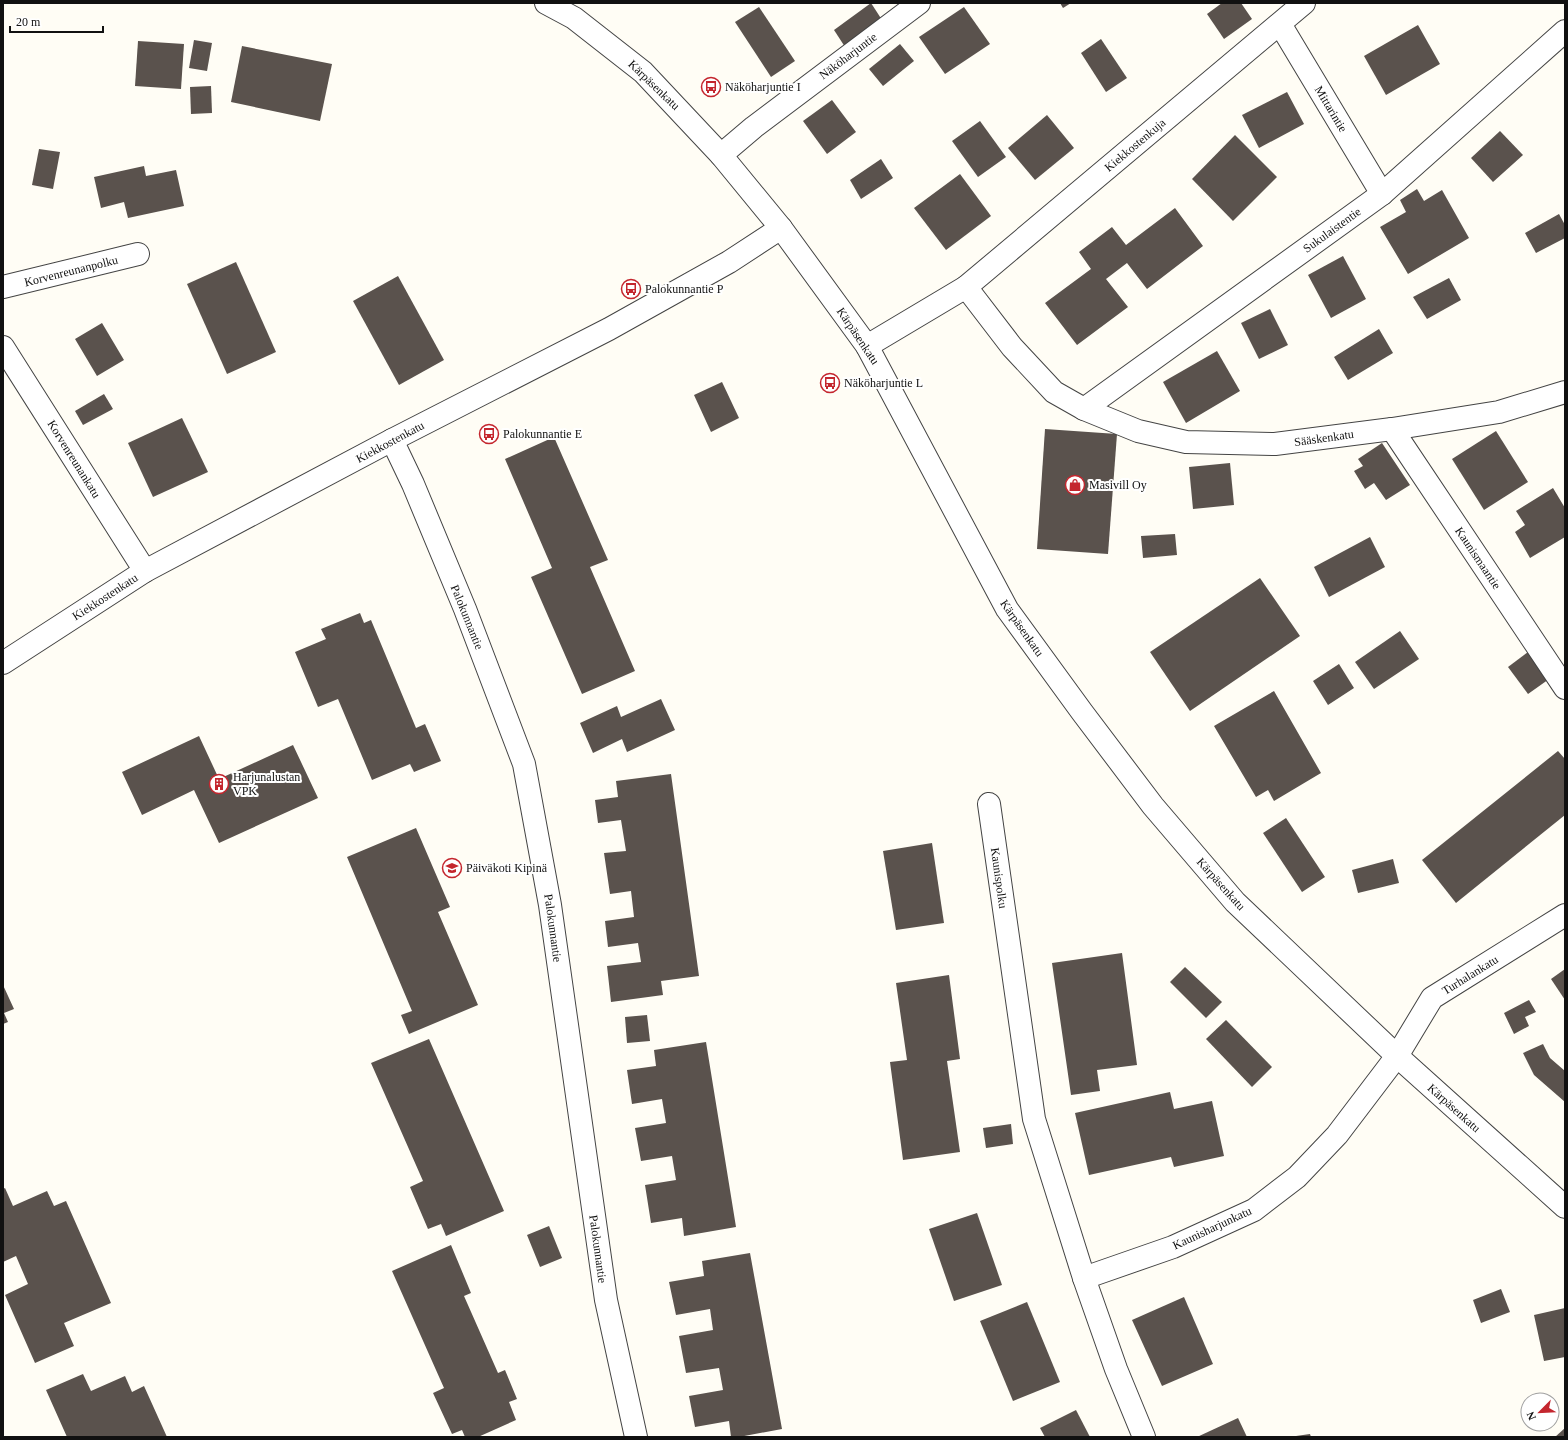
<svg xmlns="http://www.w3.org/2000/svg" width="1568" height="1440" viewBox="0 0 1568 1440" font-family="Georgia,serif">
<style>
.building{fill:#5a524d}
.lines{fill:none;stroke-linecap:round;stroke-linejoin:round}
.minor-casing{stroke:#444;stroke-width:24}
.tertiary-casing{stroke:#444;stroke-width:24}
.minor{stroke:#fff;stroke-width:22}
.tertiary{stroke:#fff;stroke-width:22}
.labels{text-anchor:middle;stroke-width:4;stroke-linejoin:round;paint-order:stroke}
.street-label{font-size:12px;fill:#111;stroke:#fff}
.poi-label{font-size:12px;fill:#111;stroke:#fff;text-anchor:start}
</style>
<rect width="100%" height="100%" fill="#fffdf5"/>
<g class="building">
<polygon points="871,3 884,23 847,50 834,30"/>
<polygon points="1060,3 1071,3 1063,8"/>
<polygon points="1222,3 1241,3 1252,19 1224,39 1207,14"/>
<polygon points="759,7 795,61 771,77 735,22"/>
<polygon points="964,7 990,44 945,74 919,37"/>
<polygon points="1418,25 1440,64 1386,95 1364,56"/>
<polygon points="1101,39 1127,78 1106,92 1081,53"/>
<polygon points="194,40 212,43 207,71 189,68"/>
<polygon points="138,41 184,44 181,89 135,86"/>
<polygon points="900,44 914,61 883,86 869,69"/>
<polygon points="242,46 332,64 320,121 231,102"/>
<polygon points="211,86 212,113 191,114 190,87"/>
<polygon points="1287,92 1304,124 1259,148 1242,115"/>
<polygon points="832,100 856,132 827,154 803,121"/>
<polygon points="1047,115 1074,148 1035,180 1008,148"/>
<polygon points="980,121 1006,157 978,177 952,141"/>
<polygon points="1500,131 1523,155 1493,182 1471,158"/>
<polygon points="1235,135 1277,177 1233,221 1192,179"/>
<polygon points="39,149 60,152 53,189 32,185"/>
<polygon points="881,159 893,178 861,199 850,180"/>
<polygon points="144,166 146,176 176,170 184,206 128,218 124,202 101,208 94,177"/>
<polygon points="960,174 991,216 946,250 914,208"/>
<polygon points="1417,189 1424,201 1442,190 1469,238 1408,274 1380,227 1406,212 1400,200"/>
<polygon points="1175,208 1203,246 1147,289 1127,263 1106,279 1128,307 1077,345 1045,303 1091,269 1079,252 1112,227 1126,245"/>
<polygon points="1559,214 1565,225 1565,238 1536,253 1525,233"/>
<polygon points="1343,256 1366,299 1331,318 1308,275"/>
<polygon points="236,262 276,352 227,374 187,284"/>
<polygon points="398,276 444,360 399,385 353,301"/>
<polygon points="1449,278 1461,300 1427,319 1413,297"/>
<polygon points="1270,309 1288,345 1259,359 1241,323"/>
<polygon points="102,323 124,360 97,376 75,339"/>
<polygon points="1379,329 1393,353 1348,380 1334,357"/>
<polygon points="1217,351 1240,391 1186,423 1163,382"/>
<polygon points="722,382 739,418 711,432 694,395"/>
<polygon points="104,394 113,409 83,425 75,411"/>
<polygon points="182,418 208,472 153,497 128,443"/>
<polygon points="1045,429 1117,434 1108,554 1037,549"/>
<polygon points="1496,431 1528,482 1484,510 1452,459"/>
<polygon points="554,437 608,560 590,567 635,671 582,694 531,577 552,568 505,459"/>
<polygon points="1382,443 1410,485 1386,500 1374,483 1365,489 1354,471 1363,466 1358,459"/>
<polygon points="1230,463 1234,505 1193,509 1189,467"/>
<polygon points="1553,488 1565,508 1565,537 1530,558 1515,532 1525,525 1516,511"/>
<polygon points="1175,534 1177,555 1143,558 1141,536"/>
<polygon points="1370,537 1385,567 1329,597 1314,567"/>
<polygon points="1260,578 1300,636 1190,711 1150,652"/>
<polygon points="360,613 364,623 371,620 416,728 425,724 441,761 414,772 410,764 372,780 338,699 318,707 295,652 326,639 321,629"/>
<polygon points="1400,631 1419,659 1374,689 1355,662"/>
<polygon points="1532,649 1552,677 1528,694 1508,667"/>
<polygon points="1339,664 1354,688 1328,705 1313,681"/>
<polygon points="1274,691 1321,773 1274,801 1268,790 1256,797 1214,726"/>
<polygon points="661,699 675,730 627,752 622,739 593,753 580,723 617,706 621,717"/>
<polygon points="199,736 219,779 293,745 318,798 219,843 194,790 142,815 122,772"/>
<polygon points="1558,751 1565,759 1565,815 1456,903 1422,860"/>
<polygon points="671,774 699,976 661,981 663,995 611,1002 607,966 641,962 638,943 608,947 605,921 634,917 631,891 610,894 604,853 626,851 621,820 598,823 595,800 618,797 616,781"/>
<polygon points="1286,818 1325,877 1302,892 1263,833"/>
<polygon points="416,828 450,907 438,912 478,1005 409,1034 401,1015 412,1011 347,857"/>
<polygon points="932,843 944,923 896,930 883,851"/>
<polygon points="1393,859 1399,883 1358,893 1352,870"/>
<polygon points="1122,953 1137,1065 1097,1070 1100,1091 1071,1095 1052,963"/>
<polygon points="1185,967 1222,1002 1206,1018 1170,982"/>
<polygon points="1565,969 1565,1000 1551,979"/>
<polygon points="949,975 960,1059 947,1061 960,1152 903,1160 890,1062 907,1060 896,983"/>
<polygon points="3,985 14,1009 4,1013 8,1022 3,1024"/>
<polygon points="1529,1000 1536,1012 1525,1017 1529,1026 1514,1034 1504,1013"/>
<polygon points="647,1015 650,1041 627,1043 625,1017"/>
<polygon points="1226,1020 1272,1067 1252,1087 1206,1039"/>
<polygon points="429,1039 504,1211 446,1236 441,1224 428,1229 410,1187 423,1181 371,1063"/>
<polygon points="706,1042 736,1227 684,1236 682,1218 651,1223 645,1185 676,1180 672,1156 641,1161 635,1128 666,1123 662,1099 632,1104 627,1070 656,1066 654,1050"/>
<polygon points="1543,1044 1550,1058 1565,1071 1565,1102 1534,1075 1523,1053"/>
<polygon points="1170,1092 1174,1109 1212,1101 1224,1156 1174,1167 1171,1157 1089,1175 1075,1113"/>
<polygon points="1011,1124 1013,1144 986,1148 983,1128"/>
<polygon points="5,1188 13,1206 47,1191 54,1206 66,1201 111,1303 64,1323 74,1346 35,1363 5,1295 28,1284 16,1256 3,1262 3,1189"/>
<polygon points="977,1213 1002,1285 954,1301 929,1229"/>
<polygon points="549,1226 562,1258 540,1267 527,1235"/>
<polygon points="451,1245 471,1293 464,1296 498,1373 505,1370 517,1399 509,1402 516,1420 478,1437 465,1437 462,1430 452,1434 433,1393 444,1388 392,1271"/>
<polygon points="750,1253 782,1429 739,1437 731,1437 729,1421 695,1427 689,1396 723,1390 719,1368 686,1373 679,1336 713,1330 710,1309 676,1315 669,1282 704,1276 702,1261"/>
<polygon points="1501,1289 1510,1312 1481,1323 1473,1300"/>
<polygon points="1184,1297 1213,1364 1162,1386 1132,1320"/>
<polygon points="1027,1302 1060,1382 1013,1401 980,1321"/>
<polygon points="1565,1308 1565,1357 1544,1361 1534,1315"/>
<polygon points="83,1374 91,1391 125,1376 132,1392 144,1386 167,1437 67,1437 46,1390"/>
<polygon points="1076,1410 1090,1437 1045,1437 1040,1428"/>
<polygon points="1238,1418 1247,1437 1197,1437"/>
<polygon points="1565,1428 1565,1437 1555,1437"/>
<polygon points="1310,1434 1311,1437 1296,1437 1296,1436"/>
</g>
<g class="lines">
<g class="minor-casing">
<g id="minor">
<polyline points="1280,24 1382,194"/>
<polyline points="721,155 754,127 919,3"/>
<polyline points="3,287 138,254"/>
<polyline points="966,287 1304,3"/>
<polyline points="867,346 966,287 1012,347 1054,392 1084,409 1138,431 1186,442 1275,444 1392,429 1499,412 1565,392"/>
<polyline points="3,347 145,571"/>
<polyline points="1084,409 1382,194 1565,31"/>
<polyline points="1392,429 1565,688"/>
<polyline points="392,440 413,484 465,609 524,764 550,905 606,1300 636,1437"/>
<polyline points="3,663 145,571 392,440 609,329 729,262 781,228"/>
<polyline points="989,804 1034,1119 1084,1278 1116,1369 1144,1437"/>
<polyline points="1084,1278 1173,1247 1254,1210 1297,1177 1337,1135 1397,1056 1432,998 1565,915"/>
</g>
</g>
<g class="tertiary-casing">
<polyline id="tertiary" points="546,3 574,18 643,72 721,155 781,228 867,346 1007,609 1082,712 1153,806 1235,902 1397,1056 1565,1207"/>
</g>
<use href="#minor" class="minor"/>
<use href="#tertiary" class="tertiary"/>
</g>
<defs>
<g id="bus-ring" transform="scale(1)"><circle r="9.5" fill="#fff" stroke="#c4262e" stroke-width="1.5"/><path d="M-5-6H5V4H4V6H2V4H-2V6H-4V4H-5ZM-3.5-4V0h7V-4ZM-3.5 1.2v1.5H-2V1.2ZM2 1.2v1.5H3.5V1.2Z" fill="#c4262e"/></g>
<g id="shop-ring" transform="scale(1)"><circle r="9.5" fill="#fff" stroke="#c4262e" stroke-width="1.5"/><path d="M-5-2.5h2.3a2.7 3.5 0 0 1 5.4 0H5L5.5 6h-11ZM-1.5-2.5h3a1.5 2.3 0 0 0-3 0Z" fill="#c4262e"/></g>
<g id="building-ring" transform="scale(1)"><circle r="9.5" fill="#fff" stroke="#c4262e" stroke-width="1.5"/><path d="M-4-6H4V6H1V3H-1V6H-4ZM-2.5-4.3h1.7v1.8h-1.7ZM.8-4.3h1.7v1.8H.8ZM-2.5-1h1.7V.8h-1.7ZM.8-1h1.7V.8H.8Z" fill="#c4262e"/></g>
<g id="school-ring" transform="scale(1)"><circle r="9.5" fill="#fff" stroke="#c4262e" stroke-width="1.5"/><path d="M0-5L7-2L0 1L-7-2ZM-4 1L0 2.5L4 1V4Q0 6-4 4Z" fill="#c4262e"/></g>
</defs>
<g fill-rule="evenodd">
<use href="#bus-ring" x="711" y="87"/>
<use href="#bus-ring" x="631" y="289"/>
<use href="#bus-ring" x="830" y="383"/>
<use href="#bus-ring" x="489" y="434"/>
<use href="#shop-ring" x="1075" y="485"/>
<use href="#building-ring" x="219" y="784"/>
<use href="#school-ring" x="452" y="868"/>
</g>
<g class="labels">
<g class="street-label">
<text transform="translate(848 56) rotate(-37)" y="4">Näköharjuntie</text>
<text transform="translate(654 85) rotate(44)" y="4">Kärpäsenkatu</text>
<text transform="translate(1331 109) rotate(59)" y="4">Mittarintie</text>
<text transform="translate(1135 145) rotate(-40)" y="4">Kiekkostenkuja</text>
<text transform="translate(1332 230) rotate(-36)" y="4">Sukulaistentie</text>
<text transform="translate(71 271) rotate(-14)" y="4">Korvenreunanpolku</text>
<text transform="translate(858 336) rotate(56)" y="4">Kärpäsenkatu</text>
<text transform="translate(1324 438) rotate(-8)" y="4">Sääskenkatu</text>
<text transform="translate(390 442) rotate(-28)" y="4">Kiekkostenkatu</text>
<text transform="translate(74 459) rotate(58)" y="4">Korvenreunankatu</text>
<text transform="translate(1478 558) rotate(56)" y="4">Kaunismaantie</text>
<text transform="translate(105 597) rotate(-33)" y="4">Kiekkostenkatu</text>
<text transform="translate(467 617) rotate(68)" y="4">Palokunnantie</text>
<text transform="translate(1022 628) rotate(55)" y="4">Kärpäsenkatu</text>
<text transform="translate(999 878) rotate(82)" y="4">Kaunispolku</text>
<text transform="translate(1221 884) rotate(48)" y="4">Kärpäsenkatu</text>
<text transform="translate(553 928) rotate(82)" y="4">Palokunnantie</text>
<text transform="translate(1470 975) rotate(-32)" y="4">Turhalankatu</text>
<text transform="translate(1454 1108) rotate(42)" y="4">Kärpäsenkatu</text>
<text transform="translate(1212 1228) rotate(-25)" y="4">Kaunisharjunkatu</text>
<text transform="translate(598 1249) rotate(82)" y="4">Palokunnantie</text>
</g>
<g class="poi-label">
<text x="725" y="91">Näköharjuntie I</text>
<text x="645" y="293">Palokunnantie P</text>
<text x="844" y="387">Näköharjuntie L</text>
<text x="503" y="438">Palokunnantie E</text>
<text x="1089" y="489">Masivill Oy</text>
<text x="233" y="781">Harjunalustan<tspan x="233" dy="14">VPK</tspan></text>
<text x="466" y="872">Päiväkoti Kipinä</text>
</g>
</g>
<rect width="1568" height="1440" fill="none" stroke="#111111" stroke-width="8"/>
<g transform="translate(1540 1412) rotate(246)"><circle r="19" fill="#ffffff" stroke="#a0a0a0"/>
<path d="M0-3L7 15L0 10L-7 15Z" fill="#c4262e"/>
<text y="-6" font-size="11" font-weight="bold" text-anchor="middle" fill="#111111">N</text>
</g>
<path d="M10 26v6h93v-6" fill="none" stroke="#111111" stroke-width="2"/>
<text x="16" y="26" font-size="12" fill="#111111" stroke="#ffffff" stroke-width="3" paint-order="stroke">20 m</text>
</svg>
